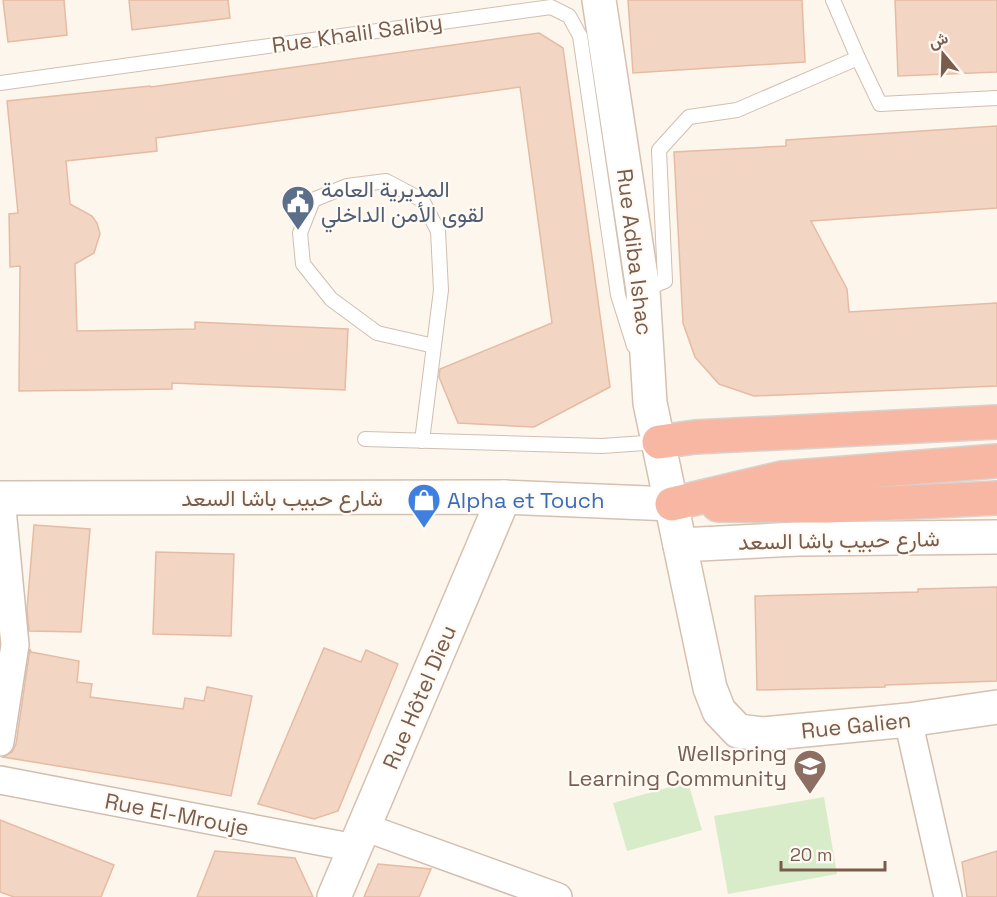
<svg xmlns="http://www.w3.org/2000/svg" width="997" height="897" viewBox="0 0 997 897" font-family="'Space Grotesk',Vazirmatn,sans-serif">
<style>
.green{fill:#d8ecc9}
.building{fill:#f3d5c3;stroke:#e6bba3;stroke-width:1.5}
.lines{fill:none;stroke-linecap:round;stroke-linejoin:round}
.lane-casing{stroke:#d1beb0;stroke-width:16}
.street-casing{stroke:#d1beb0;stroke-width:30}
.secondary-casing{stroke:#d6c0b0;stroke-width:36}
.highway-casing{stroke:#dad1cd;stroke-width:36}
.lane{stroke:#fff;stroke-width:14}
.street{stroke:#fff;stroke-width:27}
.secondary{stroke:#fff;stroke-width:33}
.highway{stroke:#f7b7a3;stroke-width:33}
.labels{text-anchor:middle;stroke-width:4.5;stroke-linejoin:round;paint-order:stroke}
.street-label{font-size:22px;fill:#7a5c4d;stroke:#fffaf3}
.service-label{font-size:22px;fill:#4e5e75;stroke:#fffaf3;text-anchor:start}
.shop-label{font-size:22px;fill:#366cbe;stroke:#fffaf3;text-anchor:start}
.education-label{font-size:22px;fill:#785e54;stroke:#fffaf3;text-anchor:end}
</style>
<rect width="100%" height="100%" fill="#fdf6ec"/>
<g class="green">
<polygon points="688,782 702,830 627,851 613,803"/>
<polygon points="824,797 837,874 728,894 714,816"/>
</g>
<g class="building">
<polygon points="3,0 64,0 67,35 8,42"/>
<polygon points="129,0 228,0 230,18 132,30"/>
<polygon points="628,0 802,0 805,62 633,73"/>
<polygon points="895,0 997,0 997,72 898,76"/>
<polygon points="539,33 563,48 610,387 534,427 458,423 439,377 440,369 552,323 520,87 156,138 157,151 66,161 70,204 92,216 97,223 100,234 94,253 75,264 77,331 195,329 195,322 348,329 345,390 172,383 172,389 19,391 20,266 10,267 9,214 18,213 7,101 150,86 151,87"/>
<polygon points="997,126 997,208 811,221 847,289 849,312 997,303 997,386 754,396 719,384 695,357 683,323 674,152 786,146 786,140"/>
<polygon points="34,525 90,529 81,632 29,631 27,609"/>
<polygon points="156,552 234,554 231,636 153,634"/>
<polygon points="997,587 997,681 885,685 885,687 757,690 755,596 918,592 918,589"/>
<polygon points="324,648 361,662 366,650 398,664 338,811 314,819 258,804"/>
<polygon points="30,649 31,652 79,661 77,682 92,684 90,697 183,709 185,698 204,701 207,687 252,696 231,796 167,784 3,757 12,752 16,744"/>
<polygon points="0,820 114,865 101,897 14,897 0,892"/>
<polygon points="215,851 295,858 313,897 197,897"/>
<polygon points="997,851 997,897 967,897 962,862"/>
<polygon points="378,864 431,869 419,897 364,897"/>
</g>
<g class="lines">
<g class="lane-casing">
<g id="lane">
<polyline points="858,58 880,104 997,98"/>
<polyline points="0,83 551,7 569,16 580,36 618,295 634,346"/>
<polyline points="643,290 665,281 659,150 689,117 737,110 858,58 833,0"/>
<polyline points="365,439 602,446 659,442"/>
<polyline points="422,441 441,290 438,231 422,200 386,181 347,186 313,200 300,233 303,264 331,299 377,333 434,346"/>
</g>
</g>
<g class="street-casing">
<g id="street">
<polyline points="908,720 948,897"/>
<polyline points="0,742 15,645 1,498"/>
<polyline points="0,780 355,848"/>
<polyline points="364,827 558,897"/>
</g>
</g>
<g class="secondary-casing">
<g id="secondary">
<polyline points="599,0 643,290 650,403 710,688 719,711 738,731 763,734 908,720 997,707"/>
<polyline points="0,498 504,497 672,504"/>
<polyline points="680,545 798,539 997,537"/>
<polyline points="334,897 504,497"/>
</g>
</g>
<g class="highway-casing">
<g id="highway">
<polyline points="659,442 695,437 997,422"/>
<polyline points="672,504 782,478 997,461"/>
<polyline points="718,505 828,506 997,498"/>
</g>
</g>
<use href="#lane" class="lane"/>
<use href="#street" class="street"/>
<use href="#secondary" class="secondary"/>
<use href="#highway" class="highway"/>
</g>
<defs>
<g id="civic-pin" transform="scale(1.725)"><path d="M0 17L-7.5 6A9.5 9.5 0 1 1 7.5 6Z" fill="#5c6f8a" stroke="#fffaf3"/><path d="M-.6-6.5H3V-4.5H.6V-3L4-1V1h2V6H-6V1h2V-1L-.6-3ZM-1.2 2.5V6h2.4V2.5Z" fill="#fff"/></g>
<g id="shop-pin" transform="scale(1.725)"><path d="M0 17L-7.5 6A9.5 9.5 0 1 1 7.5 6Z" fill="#3f7fe0" stroke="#fffaf3"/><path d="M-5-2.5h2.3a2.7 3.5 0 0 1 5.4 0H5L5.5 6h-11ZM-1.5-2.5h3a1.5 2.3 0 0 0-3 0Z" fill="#fff"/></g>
<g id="school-pin" transform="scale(1.725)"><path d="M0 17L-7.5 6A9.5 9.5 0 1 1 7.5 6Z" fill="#8d6e63" stroke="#fffaf3"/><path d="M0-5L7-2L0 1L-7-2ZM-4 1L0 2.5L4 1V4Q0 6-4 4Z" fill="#fff"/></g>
</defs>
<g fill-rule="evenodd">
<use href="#civic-pin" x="298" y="202"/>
<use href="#shop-pin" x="424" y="500"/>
<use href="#school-pin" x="810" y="766"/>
</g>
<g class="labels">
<g class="street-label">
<text transform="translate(357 33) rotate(-8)" y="8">Rue Khalil Saliby</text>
<text transform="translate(635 252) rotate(83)" y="8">Rue Adiba Ishac</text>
<text x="282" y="506">شارع حبيب باشا السعد</text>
<text transform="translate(839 540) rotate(-1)" y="8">شارع حبيب باشا السعد</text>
<text transform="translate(419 697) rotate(-67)" y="8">Rue Hôtel Dieu</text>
<text transform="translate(856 725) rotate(-6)" y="8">Rue Galien</text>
<text transform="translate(177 814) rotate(11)" y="8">Rue El-Mrouje</text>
</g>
<g class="service-label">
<text x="321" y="197">المديرية العامة<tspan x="321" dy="25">لقوى الأمن الداخلي</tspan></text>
</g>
<g class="shop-label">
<text x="447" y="508">Alpha et Touch</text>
</g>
<g class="education-label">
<text x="787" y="761">Wellspring<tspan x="787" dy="25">Learning Community</tspan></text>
</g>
</g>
<g transform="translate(943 54) rotate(341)" stroke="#fffaf3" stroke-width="4.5" paint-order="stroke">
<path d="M0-4.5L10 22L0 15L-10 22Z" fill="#7a5c4d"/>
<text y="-9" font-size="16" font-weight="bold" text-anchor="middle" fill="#7a5c4d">ش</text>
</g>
<path d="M781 861v9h104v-9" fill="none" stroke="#7a5c4d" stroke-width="3"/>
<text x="790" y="861" font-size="18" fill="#7a5c4d" stroke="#fffaf3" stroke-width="4.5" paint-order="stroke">20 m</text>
</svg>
